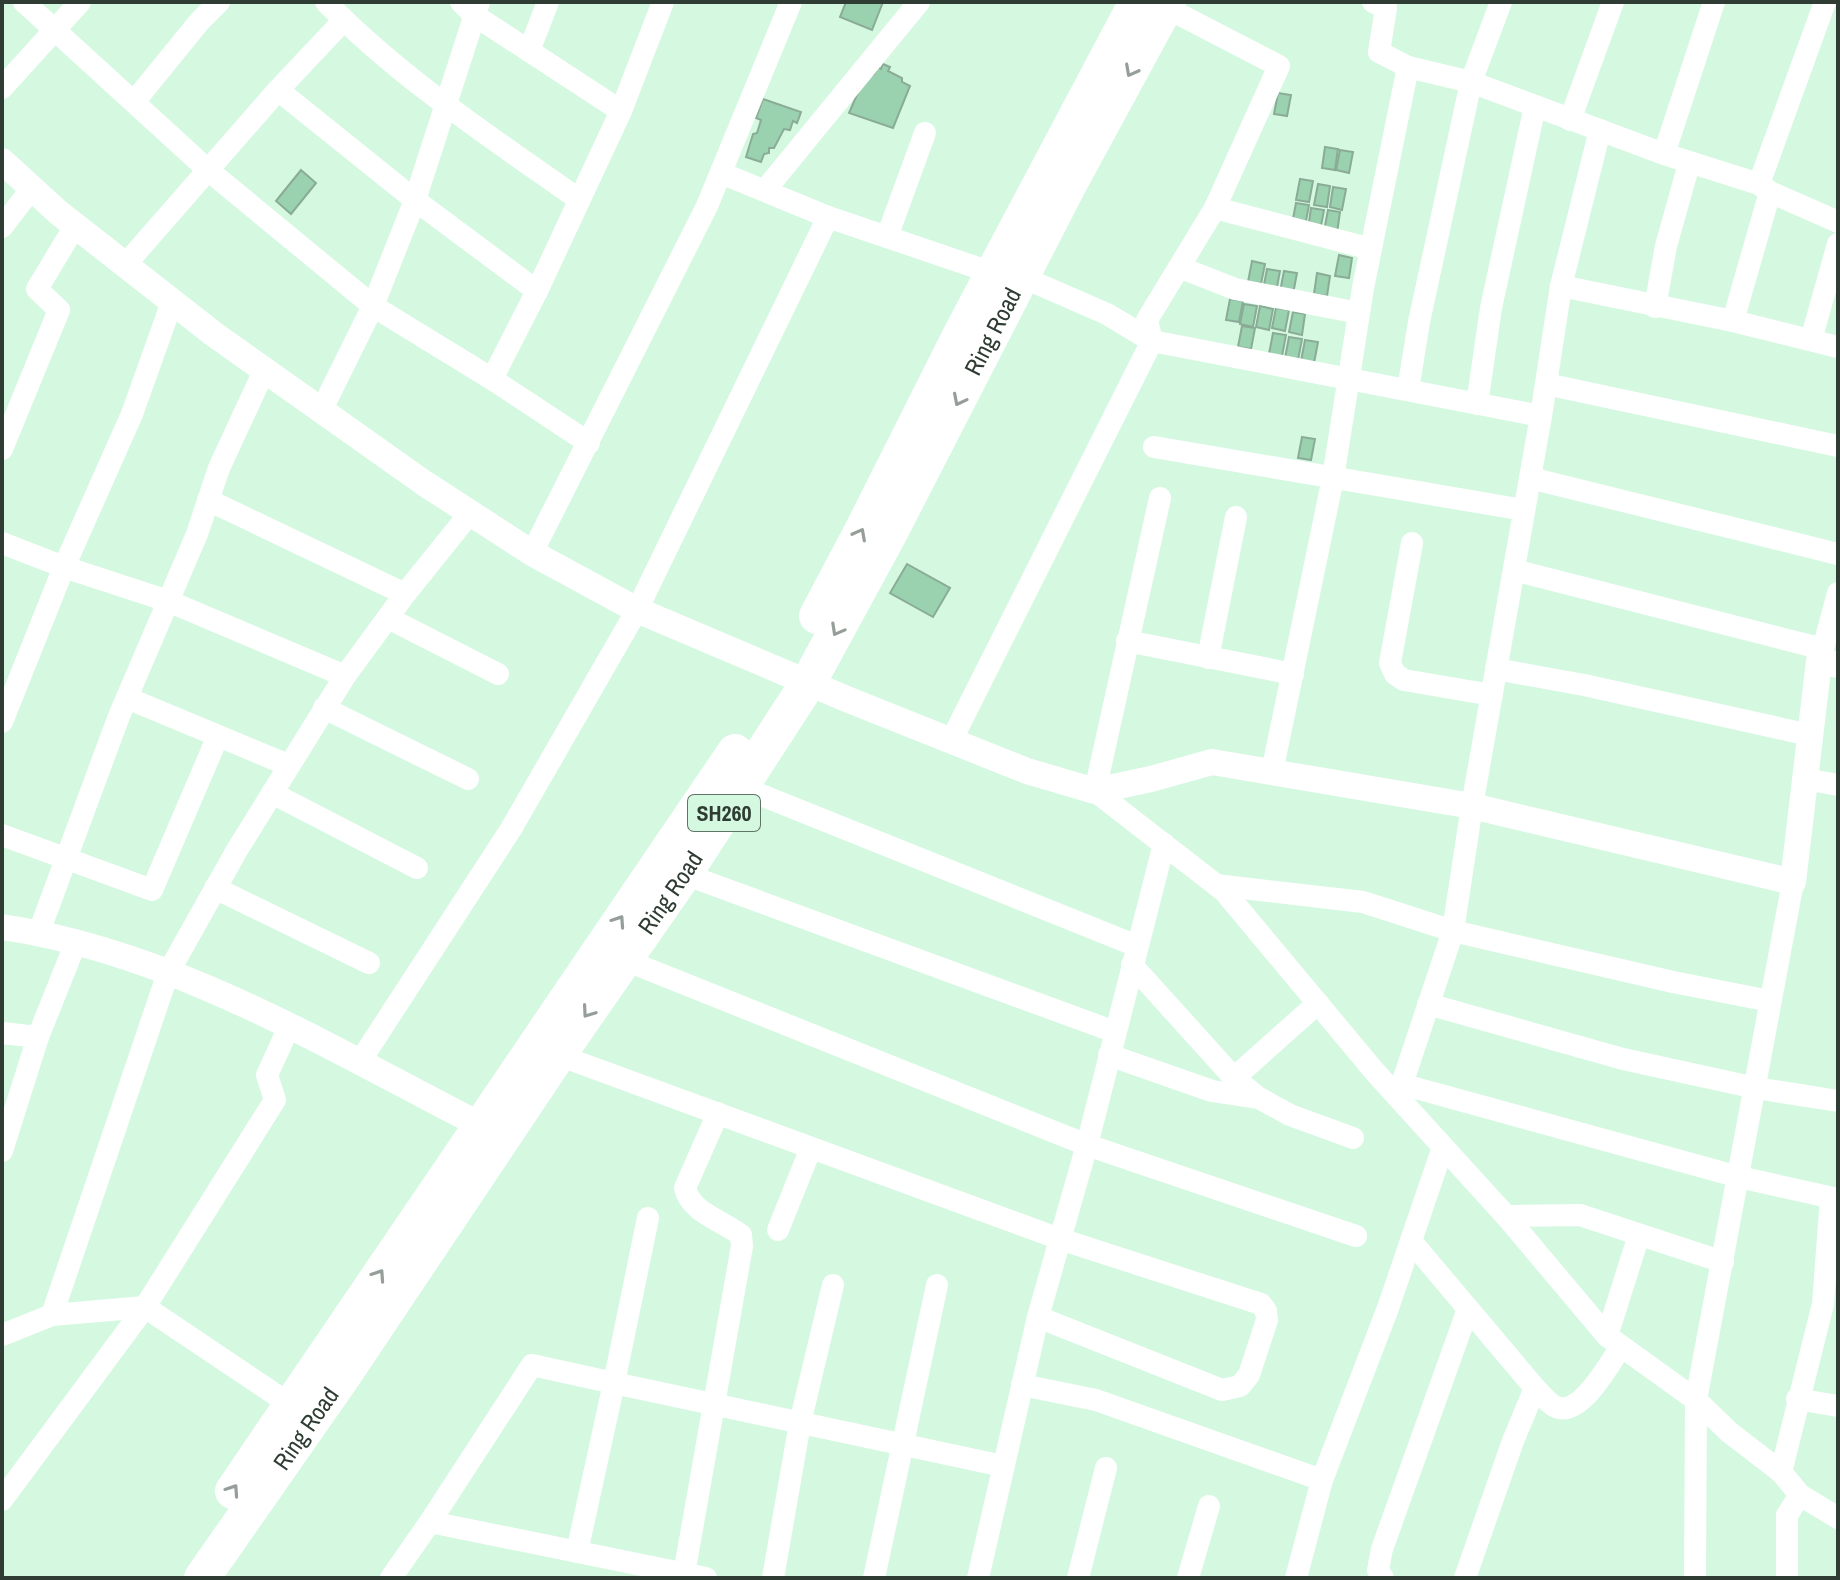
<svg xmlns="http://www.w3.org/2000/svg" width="1840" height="1580" viewBox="0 0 1840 1580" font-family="'Archivo Narrow',sans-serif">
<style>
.building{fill:#9ad1ae;stroke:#8aac96;stroke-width:2}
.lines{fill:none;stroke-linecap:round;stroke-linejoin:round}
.minor{stroke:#fff;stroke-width:22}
.tertiary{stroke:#fff;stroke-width:26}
.trunk{stroke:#fff;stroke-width:36}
.oneway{stroke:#969e99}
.labels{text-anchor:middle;stroke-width:6;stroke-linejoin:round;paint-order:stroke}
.shield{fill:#d5f8e1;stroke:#607467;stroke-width:2}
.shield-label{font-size:22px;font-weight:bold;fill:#2e3c33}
.street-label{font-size:24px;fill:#2e3c33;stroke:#d5f8e1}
</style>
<rect width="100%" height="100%" fill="#d5f8e1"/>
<g class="building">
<polygon points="846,2 883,2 872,30 840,17"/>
<polygon points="883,64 890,67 888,71 902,78 902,82 910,86 893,128 849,113 863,81 874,74 878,67 881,69"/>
<polygon points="1278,93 1291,95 1287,116 1274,114"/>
<polygon points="763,99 801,112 797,123 793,121 790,130 784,129 774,148 769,148 769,153 764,154 761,162 746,157 753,134 757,133 761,120 756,118"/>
<polygon points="1325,147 1338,149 1335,170 1322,168"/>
<polygon points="1340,150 1353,152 1349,173 1336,170"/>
<polygon points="301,170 316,183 291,214 276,201"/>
<polygon points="1300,179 1313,181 1309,202 1296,200"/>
<polygon points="1318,184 1330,186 1327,207 1314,205"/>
<polygon points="1333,187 1346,189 1342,210 1330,207"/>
<polygon points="1296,203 1309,205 1305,226 1292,224"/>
<polygon points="1311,208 1324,210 1320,231 1308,229"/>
<polygon points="1328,210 1340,212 1337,233 1324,231"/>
<polygon points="1339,255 1352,258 1349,278 1335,276"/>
<polygon points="1252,261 1265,264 1261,284 1248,282"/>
<polygon points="1267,269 1280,271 1276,292 1263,290"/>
<polygon points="1284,271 1297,273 1293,294 1280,292"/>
<polygon points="1317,273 1330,276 1327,296 1314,294"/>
<polygon points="1230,299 1243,301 1239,322 1226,320"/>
<polygon points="1244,304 1257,306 1253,327 1240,324"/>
<polygon points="1260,306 1273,309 1269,330 1256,327"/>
<polygon points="1276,308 1289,310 1285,331 1272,328"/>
<polygon points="1293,312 1305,314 1302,335 1289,332"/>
<polygon points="1242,326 1255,328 1251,349 1238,347"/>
<polygon points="1273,333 1286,335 1282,356 1269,354"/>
<polygon points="1289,337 1302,339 1298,360 1285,358"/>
<polygon points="1305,340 1318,342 1314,363 1301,361"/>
<polygon points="1302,437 1315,439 1311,460 1298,458"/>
<polygon points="907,564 950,588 933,617 890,593"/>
</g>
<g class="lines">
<g class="minor">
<polyline points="24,2 208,170 278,90 415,200 537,291 492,379"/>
<path d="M326 2C400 78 492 138 578 199"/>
<polyline points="461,2 474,15 621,111"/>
<polyline points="1373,2 1386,8 1379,52 1408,67"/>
<polyline points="1501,2 1471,82 1664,154 1714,2"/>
<polyline points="1165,7 1279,66 1215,208"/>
<polyline points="529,51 548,2"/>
<polyline points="2,88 80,2"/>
<polyline points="278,90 344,20"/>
<polyline points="134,102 199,22 219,2"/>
<polyline points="1570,120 1613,2"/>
<polyline points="1664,154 1759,184 1770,192 1838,222"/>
<polyline points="721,173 828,217 993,273"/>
<polyline points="1759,184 1825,2"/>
<polyline points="766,189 919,2"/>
<polyline points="2,227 32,188"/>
<polyline points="887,237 925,133"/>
<polyline points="125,265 208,170 373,306 492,379 589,443"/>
<polyline points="1179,267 1235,289 1359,313"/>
<polyline points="1022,277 1107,314 1152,341"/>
<polyline points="1561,286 1733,321 1838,347"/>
<polyline points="537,291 621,111 663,2"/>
<polyline points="1655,307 1666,246 1689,164"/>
<polyline points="1733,321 1770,192"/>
<polyline points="1811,340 1838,244"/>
<polyline points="1152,341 1147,320 1215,208 1371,249"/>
<polyline points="1546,384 1838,446"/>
<polyline points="1477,404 1491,308 1535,106"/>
<polyline points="321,411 373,306 415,200 479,2"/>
<polyline points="1541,416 1561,286 1600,130"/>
<polyline points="1154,447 1524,510"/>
<polyline points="2,449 59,310 37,289 75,226"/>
<polyline points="1530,478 1838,554"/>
<polyline points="1160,498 1095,791 1224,891 1375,1072 1506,1216 1607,1336 1696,1400 1729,1432 1781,1472 1800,1495 1838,1518"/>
<polyline points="208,500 405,594"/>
<polyline points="2,543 64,567 168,601 345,676"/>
<polyline points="1412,543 1390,663 1395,674 1404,680 1492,695"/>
<polyline points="532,553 707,206 791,2"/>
<polyline points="1514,570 1823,649"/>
<polyline points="388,618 498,674"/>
<polyline points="1127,641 1293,674"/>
<polyline points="1208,658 1236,517"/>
<polyline points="1820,660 1838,593"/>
<polyline points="1496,669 1584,685 1810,735"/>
<polyline points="127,698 288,765"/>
<polyline points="324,708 468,779"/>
<polyline points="2,722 64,567 132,414 172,302"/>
<polyline points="951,741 1152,341 1541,416 1472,806 1453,931 1398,1096"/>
<polyline points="1272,772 1333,478 1363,288 1408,67 1471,82 1419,322 1408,390"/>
<polyline points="1805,779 1838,785"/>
<polyline points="741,787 1137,946"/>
<polyline points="272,793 417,868"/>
<polyline points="2,835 152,890 218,736"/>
<polyline points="684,874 1115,1032"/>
<polyline points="1216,885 1363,902 1453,931 1673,982 1770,1001"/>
<polyline points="215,888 369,963"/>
<polyline points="39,932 119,716 197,534 219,468 264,371"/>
<polyline points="625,960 1087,1145 1356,1236"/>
<polyline points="1132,965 1234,1078 1259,1098 1290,1115 1353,1138"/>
<polyline points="1428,1004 1623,1059 1756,1088 1838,1101"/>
<polyline points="2,1033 38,1037 76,942"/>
<polyline points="558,1055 1060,1239 1261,1304 1266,1311 1267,1320 1249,1375 1240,1386 1222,1390 1038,1317"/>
<polyline points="1109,1055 1212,1091 1258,1098"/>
<polyline points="359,1063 511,829 637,610 828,217"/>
<polyline points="1234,1078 1318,1003"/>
<polyline points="1401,1084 1739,1177 1838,1199"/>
<polyline points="2,1151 38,1037"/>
<polyline points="1506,1216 1580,1215 1723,1262"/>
<polyline points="648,1218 614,1383 1003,1466"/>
<polyline points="778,1230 811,1148"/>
<polyline points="1411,1241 1535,1388"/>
<polyline points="52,1315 168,973 237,850 345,676 405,594 470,513"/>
<polyline points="2,1335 52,1315 145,1307 291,1405"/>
<polyline points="1607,1336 1639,1235"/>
<polyline points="1022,1385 1096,1400 1322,1480 1388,1308 1443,1147"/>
<polyline points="1797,1399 1838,1406"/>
<polyline points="1781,1472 1823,1304 1831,1198"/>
<polyline points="2,1500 145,1307 275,1100 267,1075 289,1027"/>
<polyline points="430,1522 532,1365 614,1383 577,1552"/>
<path d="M684 1574 742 1246 741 1235C723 1221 690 1212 685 1188L718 1113"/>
<polyline points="391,1578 430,1522 706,1578"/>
<polyline points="773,1578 800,1423 833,1285"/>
<polyline points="874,1578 937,1285"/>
<polyline points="978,1578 1038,1317 1087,1145 1164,844"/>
<polyline points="1078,1578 1106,1468"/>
<polyline points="1188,1578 1209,1506"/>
<polyline points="1296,1578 1322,1480"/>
<polyline points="1383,1578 1378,1570 1382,1549 1468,1309"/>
<path d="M1465 1578 1513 1441 1535 1388C1541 1394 1547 1402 1554 1406 1579 1420 1608 1366 1620 1348"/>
<polyline points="1695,1578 1696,1400 1793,882"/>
<polyline points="1787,1578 1787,1515 1800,1495"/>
</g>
<g class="tertiary">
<polyline points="2,161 59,213 215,335 424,483 532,553 637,610 849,700 1027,771 1095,791 1151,779 1212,762 1472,806 1793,882 1819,661 1838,665"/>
<path d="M2 927C173 952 328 1047 480 1125"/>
</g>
<g class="trunk">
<polyline points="817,616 861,533 962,332 1137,2"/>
<polyline points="233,1491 735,752"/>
<path id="s1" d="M202 1578 343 1376 558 1055 684 874 808 683 888 536 1068 186 1168 2"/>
</g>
</g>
<defs><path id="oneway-chevron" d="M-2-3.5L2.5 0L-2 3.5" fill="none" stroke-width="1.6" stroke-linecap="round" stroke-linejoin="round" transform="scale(2)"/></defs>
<g class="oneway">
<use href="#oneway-chevron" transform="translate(1131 71) rotate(118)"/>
<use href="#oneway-chevron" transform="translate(959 400) rotate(117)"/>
<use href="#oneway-chevron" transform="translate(860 534) rotate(-62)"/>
<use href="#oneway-chevron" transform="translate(837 630) rotate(119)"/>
<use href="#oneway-chevron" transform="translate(619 921) rotate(-56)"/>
<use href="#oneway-chevron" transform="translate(588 1012) rotate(125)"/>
<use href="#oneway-chevron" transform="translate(379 1275) rotate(-56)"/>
<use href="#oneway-chevron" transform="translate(233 1490) rotate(-56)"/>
</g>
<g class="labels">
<rect class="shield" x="688" y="795" width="72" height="36" rx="6"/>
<g class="shield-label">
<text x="724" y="821">SH260</text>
</g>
<g class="street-label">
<text dy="8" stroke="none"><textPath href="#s1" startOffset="1478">Ring Road</textPath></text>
<text dy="8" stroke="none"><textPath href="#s1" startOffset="830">Ring Road</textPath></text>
<text dy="8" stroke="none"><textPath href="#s1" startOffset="182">Ring Road</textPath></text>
</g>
</g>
<rect width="1840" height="1580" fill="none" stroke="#2e3c33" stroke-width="8"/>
</svg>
